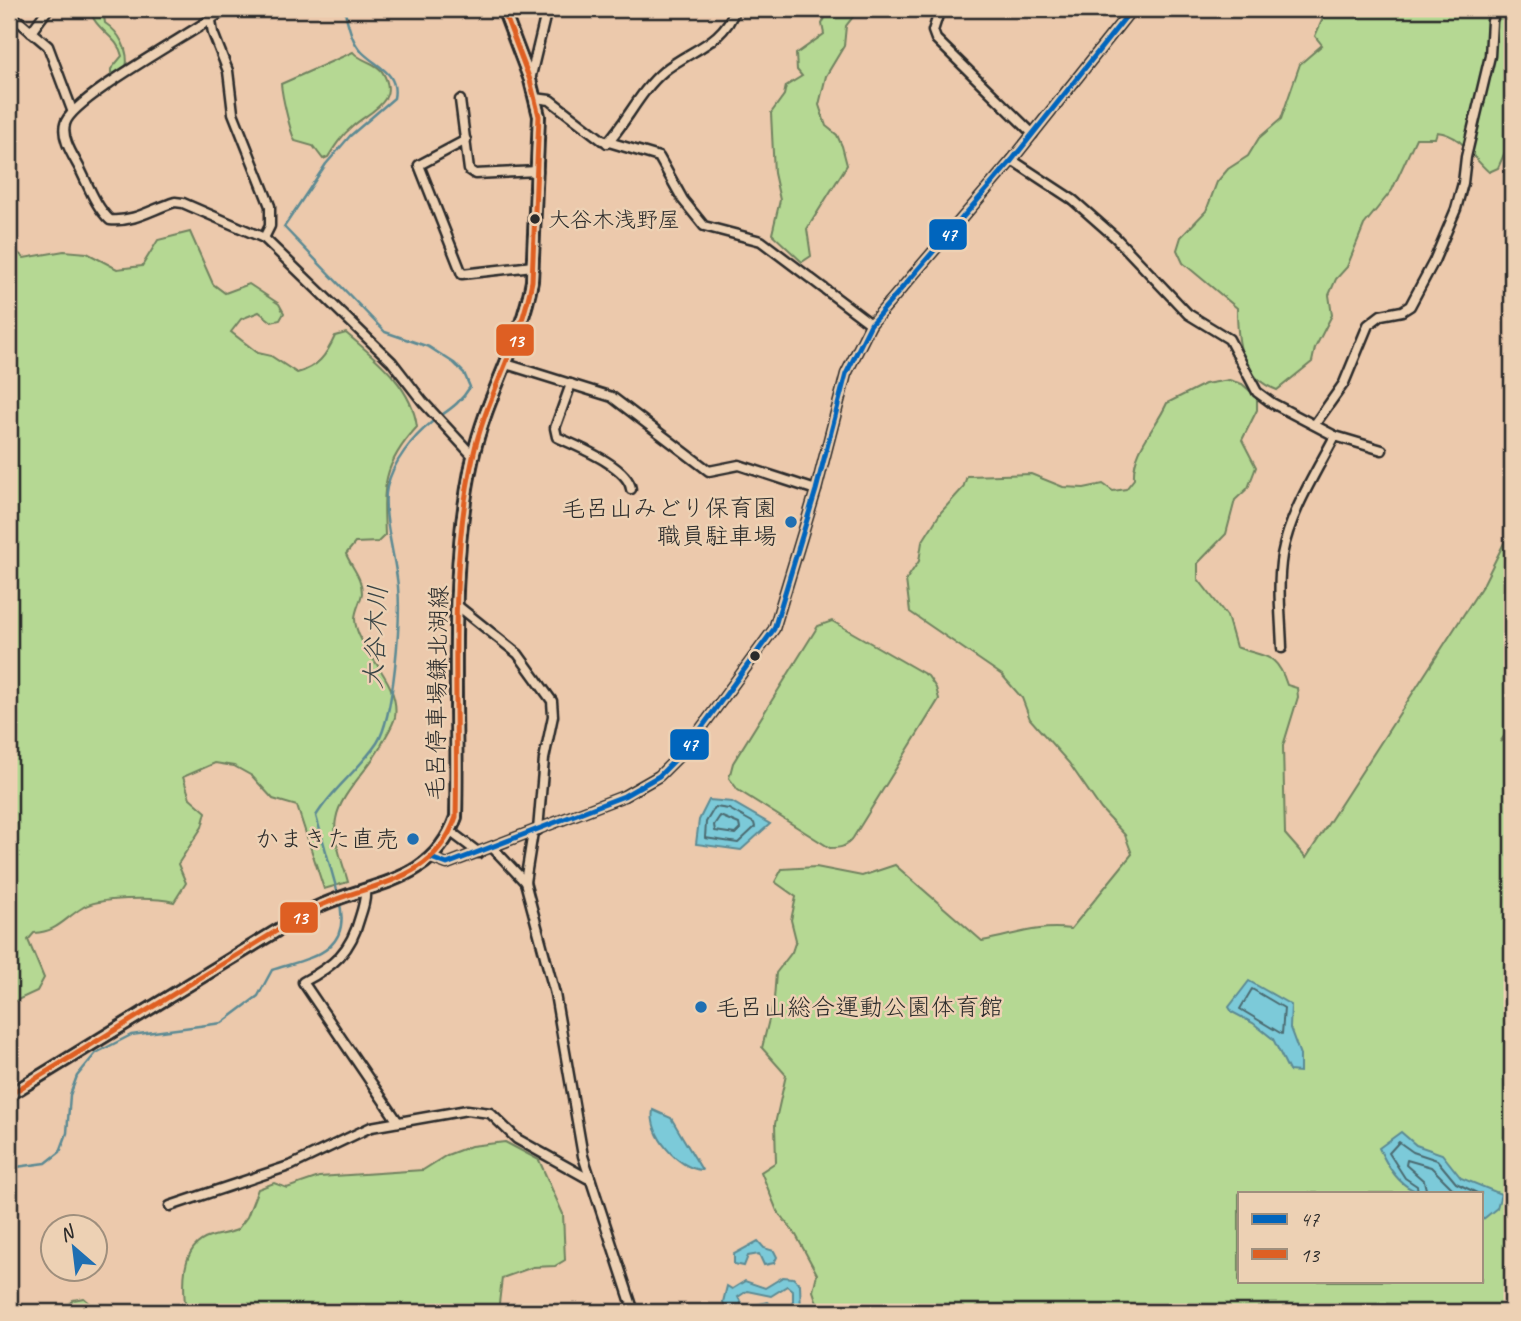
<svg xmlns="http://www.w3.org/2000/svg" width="1521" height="1321" viewBox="0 0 1521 1321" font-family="Caveat,'Klee One',sans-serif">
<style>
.green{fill:#b5d893;stroke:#70825f;stroke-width:2;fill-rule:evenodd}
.water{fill:#7ccad9;stroke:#5c8a93;stroke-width:2}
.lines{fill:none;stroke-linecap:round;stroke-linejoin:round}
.shore{stroke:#4b6b71;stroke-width:2}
.stream{stroke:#5c8a93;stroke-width:2.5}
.minor-casing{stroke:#2b2b2b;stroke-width:13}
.secondary-casing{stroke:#2b2b2b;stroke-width:16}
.minor{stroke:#edd1b4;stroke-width:8}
.secondary{stroke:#edd1b4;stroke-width:10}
.bus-1-casing{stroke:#edd1b4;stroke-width:10}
.bus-2-casing{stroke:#edd1b4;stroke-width:10}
.bus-1{stroke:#0065bd;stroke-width:5}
.bus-2{stroke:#de5f23;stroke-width:5}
.bus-dot{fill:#2b2b2b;stroke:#edd1b4;stroke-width:2.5}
.poi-dot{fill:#1f6fb2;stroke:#edd1b4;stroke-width:2.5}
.labels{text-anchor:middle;stroke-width:5;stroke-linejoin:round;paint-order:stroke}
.bus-label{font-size:22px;fill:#2b2b2b;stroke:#edd1b4;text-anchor:start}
.poi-label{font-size:24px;fill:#2b2b2b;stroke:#edd1b4;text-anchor:end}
.street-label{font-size:24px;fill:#2b2b2b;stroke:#edd1b4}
.water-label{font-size:26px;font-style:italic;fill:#374345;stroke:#edd1b4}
.line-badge{stroke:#edd1b4;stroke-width:2.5}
.badge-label{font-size:19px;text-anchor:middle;font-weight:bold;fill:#fff}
</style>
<rect width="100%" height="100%" fill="#ecc9ac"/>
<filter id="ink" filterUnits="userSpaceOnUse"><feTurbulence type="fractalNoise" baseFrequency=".0143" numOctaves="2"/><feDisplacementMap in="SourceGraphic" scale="14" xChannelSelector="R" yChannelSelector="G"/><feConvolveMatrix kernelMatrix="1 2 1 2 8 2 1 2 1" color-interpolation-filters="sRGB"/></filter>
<g filter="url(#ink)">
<g class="green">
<path d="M90 9H109L104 16 105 23C119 32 130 51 126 68L115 76 111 75V69L122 56C118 36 94 30 90 9Z"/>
<polygon points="829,9 859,9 846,26 844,46 826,76 819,105 826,126 837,135 842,146 847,165 807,229 811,256 802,262 772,234 780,200 774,173 771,113 784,95 786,86 802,76 797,70 796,54 824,34 822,24"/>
<path d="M1327 9H1512L1509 21 1512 27V151L1505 152 1498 168 1489 172C1471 157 1463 135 1437 132L1435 138H1416L1392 190 1364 225 1347 267 1336 279 1329 295 1332 315 1315 348 1312 362 1277 390C1240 377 1237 342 1237 308L1183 263 1177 250 1181 237 1206 211 1217 182 1228 169 1248 156 1259 138 1281 119 1300 64 1322 45 1315 36Z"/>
<path d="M353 52C361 62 377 62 383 73 400 102 369 111 352 127 342 135 335 146 328 157L323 159 313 146 295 141C290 131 282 96 281 84Z"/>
<path d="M190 232 213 284 225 293 249 284 279 304 284 313 280 320 272 322 259 312 241 319 231 332 258 353 271 356 297 373C318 367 326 356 335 336L346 333C375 358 412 386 417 427 382 465 383 487 385 535L378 542 355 543 346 554C352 568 362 577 362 593 361 601 355 610 355 619 356 650 401 679 395 717 393 726 385 737 381 746 369 769 340 794 336 819 332 838 343 863 348 882L324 889 297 806 273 799 252 776 234 766 215 763 183 777 190 798 206 812 202 827 178 864 186 883 174 902C154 897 98 897 82 908 64 919 57 932 34 933L28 940 44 978 37 991 9 1004V245L24 258 64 251 87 253 117 269 142 266 158 240Z"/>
<path d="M1229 380 1242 384 1257 397V410L1242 440 1256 467 1248 488 1235 500 1226 534 1198 563V579L1227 616 1236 647C1265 658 1276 651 1287 685L1297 688 1298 697 1283 746 1285 834 1306 858 1484 583 1512 527V725L1500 742 1512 736V1312H820L813 1291 817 1274 796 1235 777 1211 761 1172 776 1162 775 1124 786 1075 762 1048 774 999 776 973 792 952 796 940 791 920 796 897 775 882 782 869 816 867 862 876 895 865 982 941C1016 935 1035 925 1071 929L1132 854 1125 835 1101 809 1069 763 1030 719 1022 698 1002 675 910 612 906 580 919 561 922 542 941 512 963 488 967 476 1031 474 1063 487 1084 488 1103 484 1113 491 1126 489 1134 479C1132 450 1156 428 1167 403L1205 384ZM1239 1193H1481V1281H1239Z"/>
<path d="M832 621 928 676 936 688 939 699 853 838C846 847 841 848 830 848L738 790 729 778 733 763 818 626Z"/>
<path d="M505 1142 539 1160 563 1214 565 1260 555 1266 533 1267 502 1278 498 1312H186C183 1288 179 1246 210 1237 218 1234 228 1234 237 1230L247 1217 258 1189 274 1183 287 1188 319 1177 423 1170 447 1155 471 1146Z"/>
<polygon points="84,1298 100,1312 61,1312 73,1300"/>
</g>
<g class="water">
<polygon points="709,800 732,802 770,824 741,850 696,844 699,820"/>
<polygon points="1249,981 1291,1005 1290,1028 1300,1055 1300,1072 1289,1071 1273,1039 1253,1023 1232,1012 1229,1007"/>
<path d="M653 1110 671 1118 702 1170C678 1169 648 1134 653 1110Z"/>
<path d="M1401 1132 1416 1145 1442 1154 1461 1178 1501 1194 1497 1208 1481 1221V1193C1426 1193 1405 1205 1379 1148Z"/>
<polygon points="758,1241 764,1248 774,1251 777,1257 774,1263 764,1265 759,1254 748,1256 744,1266 734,1264 734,1254"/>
<polygon points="783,1277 793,1278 800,1284 801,1312 793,1312 793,1291 787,1286 771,1296 747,1291 738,1297 744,1308 767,1302 784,1312 734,1312 732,1310 727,1312 723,1302 727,1286 732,1289 745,1281 765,1288"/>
</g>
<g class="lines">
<g class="shore">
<polygon points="715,807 729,809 754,823 755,827 738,843 705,838 706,822"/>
<polygon points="720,816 739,824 740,829 735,834 715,831 714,825"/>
<polygon points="1252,989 1284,1008 1282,1034 1240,1009"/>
<polyline points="1418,1193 1417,1186 1405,1178 1389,1153 1399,1142 1413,1152 1437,1160 1456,1183 1477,1193"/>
<polyline points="1427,1193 1424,1181 1406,1165 1407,1160 1431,1167 1457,1193"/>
</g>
<g class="stream">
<path d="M338 894 316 816C332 789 359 770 377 743 394 717 401 619 398 587 396 559 381 512 387 487 393 462 412 438 432 422 448 410 459 405 470 387L464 373 454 363 429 347 385 332 284 227 326 164 350 136 394 98C399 72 376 67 361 51 351 41 348 22 344 9"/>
<path d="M9 1168 46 1163 60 1152 67 1133 70 1095 77 1076 96 1053 131 1035 222 1023 258 996 272 970C309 958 353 953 339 900"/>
</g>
<g class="minor-casing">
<g id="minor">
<polyline points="209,9 213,33 228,71 233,113 270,206 270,226 264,238"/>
<path d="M226 9C197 31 71 98 65 124 61 139 74 157 80 169 89 187 96 207 110 220 135 222 152 209 175 202L183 203 264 238 392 362 423 402 473 456"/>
<polyline points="940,9 933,31 936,39 1033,134"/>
<polyline points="9,13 48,46 72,110"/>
<polyline points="31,32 48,9"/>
<polyline points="530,80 547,9"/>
<polyline points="535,98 550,100 602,140 659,157 683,200 704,226 761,241 871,324"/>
<polyline points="460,100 469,170 475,174 538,171"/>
<polyline points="466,140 419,165 462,274 533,266"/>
<path d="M607 143C628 120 640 91 664 71 690 50 724 43 735 9"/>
<polyline points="1012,160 1073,200 1115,237 1188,314 1229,339 1257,392 1272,403 1335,436 1382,450"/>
<polyline points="506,364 612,397 709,471 739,465 816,490"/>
<path d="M571 384 555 428 557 437C576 446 628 466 631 489"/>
<polyline points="1315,424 1344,383 1368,325 1381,315 1402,311 1410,306 1434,261 1456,209 1463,183 1466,157 1490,56 1492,21 1496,9"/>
<polyline points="458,606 518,654 552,701 553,716 544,759 538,830"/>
<path d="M1282 648C1281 618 1277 586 1282 555 1290 513 1315 474 1335 436"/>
<polyline points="451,832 479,853"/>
<polyline points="533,832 525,882 555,994 583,1156 634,1312"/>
<polyline points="493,848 525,882"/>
<polyline points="431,858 447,864 624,796 659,776 686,749 774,629 816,490 846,374 871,324 1012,160 1132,9"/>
<path d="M365 889C366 899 363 908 360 917 351 951 334 966 303 982L398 1122"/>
<polyline points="170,1206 292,1165 371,1127 467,1110 490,1113 517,1139 587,1178"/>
</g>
</g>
<g class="secondary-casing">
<path id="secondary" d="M9 1095 309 911C366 881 431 888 456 817 459 698 447 574 473 457 486 396 521 343 532 281L539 116 530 80 503 9"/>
</g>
<use href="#minor" class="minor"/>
<use href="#secondary" class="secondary"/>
<g class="bus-1-casing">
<polyline id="bus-1" points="431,858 447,864 624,796 659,776 686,749 774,629 816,490 846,374 871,324 1012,160 1132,9"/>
</g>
<g class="bus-2-casing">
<path id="bus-2" d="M9 1095 309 911C366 881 431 888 456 817 459 698 447 574 473 457 486 396 521 343 532 281L539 116 530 80 503 9"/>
</g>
<use href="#bus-1" class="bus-1"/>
<use href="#bus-2" class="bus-2"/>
</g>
</g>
<g class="bus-dot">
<circle cx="535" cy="219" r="6"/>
<circle cx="755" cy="656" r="6"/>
</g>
<g class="poi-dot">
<circle cx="791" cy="522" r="7"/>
<circle cx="413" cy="839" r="7"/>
<circle cx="701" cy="1007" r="7"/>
</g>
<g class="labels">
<g class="bus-label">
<text x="548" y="227">大谷木浅野屋</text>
</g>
<g class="poi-label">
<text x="777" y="516">毛呂山みどり保育園<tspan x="777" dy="28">職員駐車場</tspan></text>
<text x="399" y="847">かまきた直売</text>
<text x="715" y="1015" text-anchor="start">毛呂山総合運動公園体育館</text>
</g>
<g class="street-label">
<text transform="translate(437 693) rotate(-89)" y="8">毛呂停車場鎌北湖線</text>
</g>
<g class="water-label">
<text transform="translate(375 637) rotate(-87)" y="9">大谷木川</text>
</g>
</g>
<g class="line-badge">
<rect x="928" y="218" width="40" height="33" rx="7" fill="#0065bd"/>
<rect x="495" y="323" width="40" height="34" rx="7" fill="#de5f23"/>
<rect x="669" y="728" width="41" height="33" rx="7" fill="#0065bd"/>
<rect x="279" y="901" width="40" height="33" rx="7" fill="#de5f23"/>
</g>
<g class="badge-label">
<text x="948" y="241">47</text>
<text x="515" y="347">13</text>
<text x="689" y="751">47</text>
<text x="299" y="924">13</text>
</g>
<rect width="1521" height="1321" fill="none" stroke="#edd1b4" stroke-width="35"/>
<rect x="18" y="18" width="1486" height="1286" fill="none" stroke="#2b2b2b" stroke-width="2.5" filter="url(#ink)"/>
<rect x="1238" y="1192" width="245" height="91" fill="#edd1b4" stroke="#9f8f7d" stroke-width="2"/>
<rect x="1252" y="1214" width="35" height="10" fill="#0065bd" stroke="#9f8f7d" stroke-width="2"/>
<text x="1300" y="1226" font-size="21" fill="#2b2b2b">47</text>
<rect x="1252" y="1249" width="35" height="10" fill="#de5f23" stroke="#9f8f7d" stroke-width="2"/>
<text x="1300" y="1262" font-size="21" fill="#2b2b2b">13</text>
<g transform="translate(74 1248) rotate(332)"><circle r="33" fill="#edd1b4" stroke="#9f8f7d" stroke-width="2"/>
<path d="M0-5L12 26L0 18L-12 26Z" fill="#1f6fb2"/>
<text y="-10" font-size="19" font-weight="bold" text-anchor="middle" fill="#2b2b2b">N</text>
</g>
</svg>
